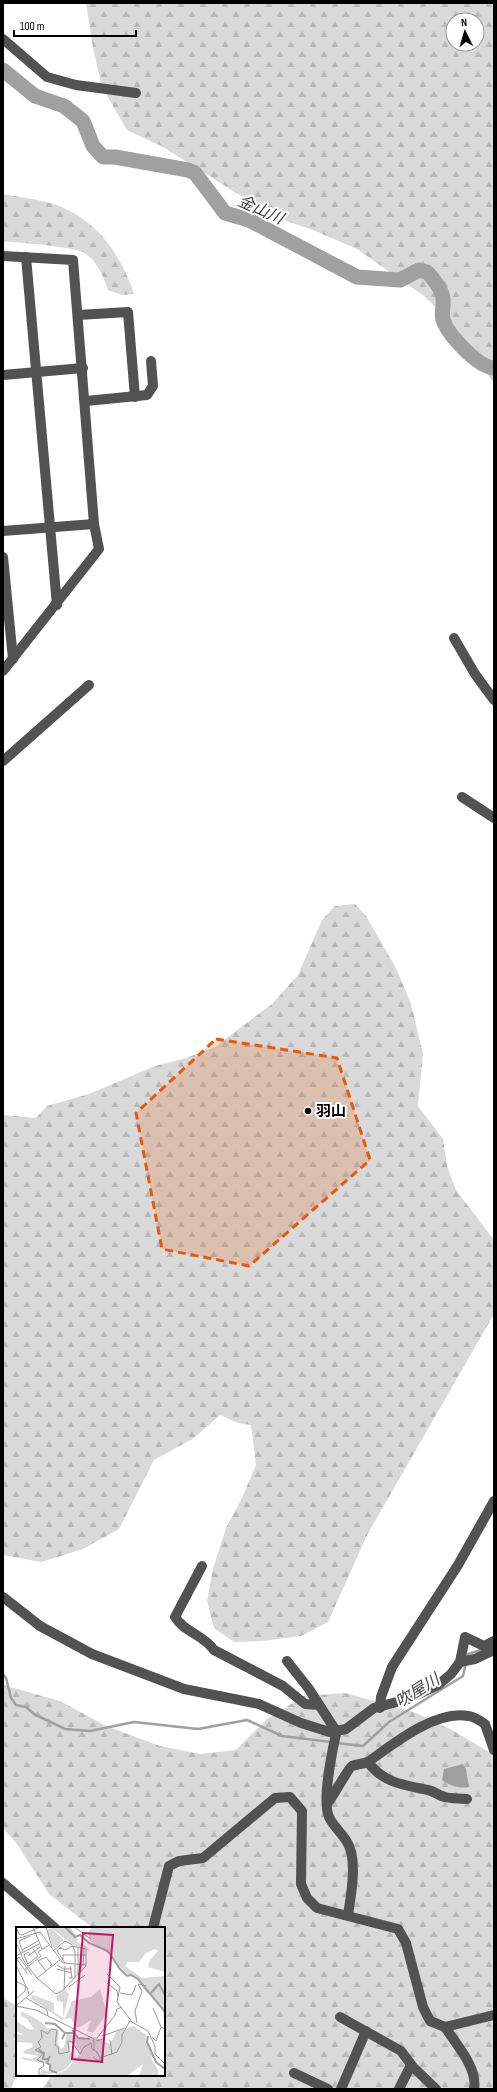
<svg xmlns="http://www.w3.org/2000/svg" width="497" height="2092" viewBox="0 0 497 2092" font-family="'Sofia Sans Condensed','Noto Sans JP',sans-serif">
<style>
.forest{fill:url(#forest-firs);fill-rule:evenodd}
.water{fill:#a0a0a0}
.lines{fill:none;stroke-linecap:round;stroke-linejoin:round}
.stream{stroke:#a0a0a0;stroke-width:2.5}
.river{stroke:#a0a0a0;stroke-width:15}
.minor{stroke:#525252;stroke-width:10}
.marked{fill:#e8590c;fill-opacity:0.2;stroke:#e8590c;stroke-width:3;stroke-dasharray:8 5;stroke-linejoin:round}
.poi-dot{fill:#000;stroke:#fff;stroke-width:1.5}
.labels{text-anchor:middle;stroke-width:4;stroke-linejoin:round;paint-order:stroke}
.poi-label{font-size:15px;font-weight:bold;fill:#000;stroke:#fff;text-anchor:start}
.water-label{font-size:16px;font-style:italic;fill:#414141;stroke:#fff}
.inset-river{fill:none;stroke:#a0a0a0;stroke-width:2}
.inset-road{fill:none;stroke:#999;stroke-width:1}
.view{fill:#c2185b;fill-opacity:0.15;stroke:#c2185b;stroke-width:2}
.inset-edge{fill:none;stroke:#000;stroke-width:2}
</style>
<defs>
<pattern id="forest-firs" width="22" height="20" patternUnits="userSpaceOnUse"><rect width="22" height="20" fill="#d9d9d9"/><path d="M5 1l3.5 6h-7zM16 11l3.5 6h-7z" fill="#b8b8b8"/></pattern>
</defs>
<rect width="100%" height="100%" fill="#fff"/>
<g class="forest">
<path d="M86 3H494V383L439 310 424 296 357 249 313 230 275 217 163 147 127 130 102 87 93 48ZM453 20H477V44H453Z"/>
<path d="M3 194C24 198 49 200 68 210 101 226 123 260 134 294L122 295 108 290C103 276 98 263 86 254 76 246 19 243 3 241Z"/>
<polygon points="355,904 366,916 396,968 411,1004 423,1054 418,1106 443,1139 447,1166 456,1190 494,1240 494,1314 367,1535 328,1622 301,1636 263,1641 234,1642 214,1628 207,1601 213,1569 226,1528 242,1498 256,1465 251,1425 238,1423 220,1415 194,1438 154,1460 119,1529 83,1549 41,1562 3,1555 3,1115 36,1118 47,1106 89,1094 155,1066 186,1058 215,1047 272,1004 298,975 322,920 335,906"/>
<polygon points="3,1685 60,1701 106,1726 160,1746 200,1754 236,1750 266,1720 304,1696 345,1693 414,1712 452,1730 494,1755 494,2089 42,2089 52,2075 164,2075 164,1928 93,1928 49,1894 17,1844 3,1828"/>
<polygon points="3,1998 17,2006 17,2074 11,2089 3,2089"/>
</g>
<path class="water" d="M463 1764 466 1769 469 1787C460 1789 450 1786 442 1780L444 1769Z"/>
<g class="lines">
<g class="stream">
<polyline points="467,1658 468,1654 484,1649"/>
<polyline points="3,1674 6,1678 11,1698 16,1705 26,1707 34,1714 65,1729 90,1731 134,1722 198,1729 247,1720 282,1736 331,1742"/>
<polyline points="336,1743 363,1746 389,1722 463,1676 466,1663"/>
</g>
<path class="river" d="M3 70 35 96 64 106 83 121 93 146 103 157H115L188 170 195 173 225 213 249 220 357 277 400 280 419 270 427 272C433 278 442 290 443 298 444 305 441 314 443 320 448 335 478 367 494 368"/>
<g class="minor">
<polyline points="3,39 47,77 76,85 136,93"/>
<polyline points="3,256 73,260 94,524 99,549 3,671"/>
<polyline points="26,257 57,605"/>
<polyline points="78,315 128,312 135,397"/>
<polyline points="3,375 83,368"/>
<polyline points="86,401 147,395 153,386 151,361"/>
<polyline points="3,531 94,524"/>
<polyline points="3,557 13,659"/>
<polyline points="454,638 475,674 494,700"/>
<polyline points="3,761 89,685"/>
<polyline points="462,797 494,818"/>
<path d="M202 1566 175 1617C184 1632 204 1635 214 1650L283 1686 305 1704 319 1705"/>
<path d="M3 1597 40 1626 92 1654 184 1689 259 1704 301 1723 336 1734C332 1752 322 1801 329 1817 333 1826 342 1833 347 1842 358 1859 351 1895 348 1915"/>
<polyline points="287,1661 309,1689 336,1731 336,1734"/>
<polyline points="460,1662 475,1659 494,1650"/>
<polyline points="380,1708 381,1697 392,1667 458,1565 494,1501"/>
<polyline points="336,1731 346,1729 374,1708 408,1699 438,1685 451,1674 460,1662 465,1637 484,1646 494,1641"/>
<path d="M368 1762C393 1744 435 1710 468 1716 474 1716 480 1721 485 1724L494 1750"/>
<path d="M327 1804C334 1796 348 1768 352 1766 357 1764 363 1764 368 1762 383 1783 404 1785 428 1790 434 1791 439 1796 445 1797 452 1799 460 1798 467 1799"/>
<polyline points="3,1883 55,1928"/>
<polyline points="153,1928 169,1866 179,1861 203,1858 275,1798 290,1797 302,1811 301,1884 307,1898 317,1908 398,1929 406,1943 423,2007 430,2021 445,2027 494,2015"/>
<polyline points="340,2017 401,2051 413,2067 436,2089"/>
<path d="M445 2027C456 2044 478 2068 474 2089"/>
<polyline points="294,2073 328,2089"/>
<polyline points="341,2089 366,2031"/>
<polyline points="399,2089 411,2065"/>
</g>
</g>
<path class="marked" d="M216 1039 337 1058 370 1160 249 1266 162 1249 136 1113Z"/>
<circle class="poi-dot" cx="308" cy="1111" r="4"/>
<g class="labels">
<g class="poi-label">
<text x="316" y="1116">羽山</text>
</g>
<g class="water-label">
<text transform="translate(261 209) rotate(24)" y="6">金山川</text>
<text transform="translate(417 1690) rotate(-32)" y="6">吹屋川</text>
</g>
</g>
<g transform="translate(16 1927)">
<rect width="149" height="149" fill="#fff"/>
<path d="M49 63 53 67 47 91V75L41 74V68Z" fill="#d9d9d9"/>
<path d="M34 0H54L62 12 60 15 70 19 74 24 57 18ZM76 0H149V45L132 40 134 33 142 24 139 22 130 26 123 35H112L109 39 126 51 149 49V87L139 71 130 65 121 51 112 48 91 26 74 14 72 5ZM84 62 91 86 77 106 71 104 75 93 64 100H59L55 91 46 93 14 71 17 68 38 76V85L49 92 56 74 75 70ZM5 84 24 94 31 101 43 103 42 116 45 122 48 120 51 106 70 113 79 110 94 117 101 104 118 99 129 107 135 122 136 133 142 143V149H123L127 137 111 149H36L50 143 64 127 59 117 54 115V124L59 129 51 141 44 145 23 149 26 142 33 145 34 138 6 132 5 130 16 132 22 129 7 126 8 124 17 120 16 116 0 115V107L8 108 0 104V94L14 103 18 102 11 92 5 89Z" fill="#d9d9d9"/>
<path d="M35 1 48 13 38 21 31 4Z" fill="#d9d9d9"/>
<path class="inset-river" d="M49 0 59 10 64 8 73 16 92 24 104 42 111 49 115 48 122 52 149 85M135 66 143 57 149 68M29 96 39 97 49 106M56 103 62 111 74 112M132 109 131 115 140 135 149 142M46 112 49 106H57M24 122 23 123 28 126 27 132H33M34 129 31 136 34 138V143L41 146"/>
<path class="inset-road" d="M0 0 3 7 6 8 24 0M17 0 26 22M30 0 36 20M58 0 75 12M0 12 24 5 47 36 70 38M0 15 8 34 21 51 40 67 46 64 70 39V22L56 19 50 23 44 21M45 20 41 24 49 36M6 23 22 14M37 24 49 14 55 17 59 24V51M7 25 3 14 14 9M14 28 12 25 8 28 12 37 22 29 17 22M0 29 23 17M12 29 24 20M30 30 22 34 30 44M30 30 36 38 34 39M0 31 11 46M1 32 3 30 16 48M47 33V28H70M0 38 10 59 9 64 0 72M41 38 48 42H56M67 39 68 21M41 42 56 46M8 43 25 29 22 25 33 18M65 45V21M91 47 104 60 101 75 116 95M62 48V20M21 51 44 33M53 51H56L54 39M0 54 11 60 13 67M91 56 101 64 102 70M53 60 69 48M48 63 49 39M104 66 116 68 120 58M10 71 31 83 32 89M1 78 18 64M0 79 20 83 78 112V123M137 81 145 100M121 96 119 84 126 64 122 57 130 59M86 109 109 101M136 110 140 114 145 100 149 102M81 111 99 88 101 82 106 80M94 113 96 128M80 114 87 112 88 118M77 130 84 135V131M23 149V142L28 139 27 135 21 133 27 127 19 123 25 120 22 115 26 111 25 103 32 107 35 102 41 103 39 118 42 120 43 127 53 125 52 114 56 115 64 127 68 120 75 116 76 122 81 125 84 131 101 125 106 115V108L114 94 132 104 139 119V127L149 137"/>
<path class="view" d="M67 6 97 8 86 135 56 132Z"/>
<rect width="149" height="149" class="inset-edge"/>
</g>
<rect width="497" height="2092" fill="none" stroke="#000000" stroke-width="8"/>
<g transform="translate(465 32) rotate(355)"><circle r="19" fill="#ffffff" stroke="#999999"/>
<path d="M0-3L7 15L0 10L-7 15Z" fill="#000000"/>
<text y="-6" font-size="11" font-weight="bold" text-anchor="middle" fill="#000000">N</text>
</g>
<path d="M14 30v6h122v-6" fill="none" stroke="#000000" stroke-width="2"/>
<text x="20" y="30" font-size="12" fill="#000000" stroke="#ffffff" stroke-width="3" paint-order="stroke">100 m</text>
</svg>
